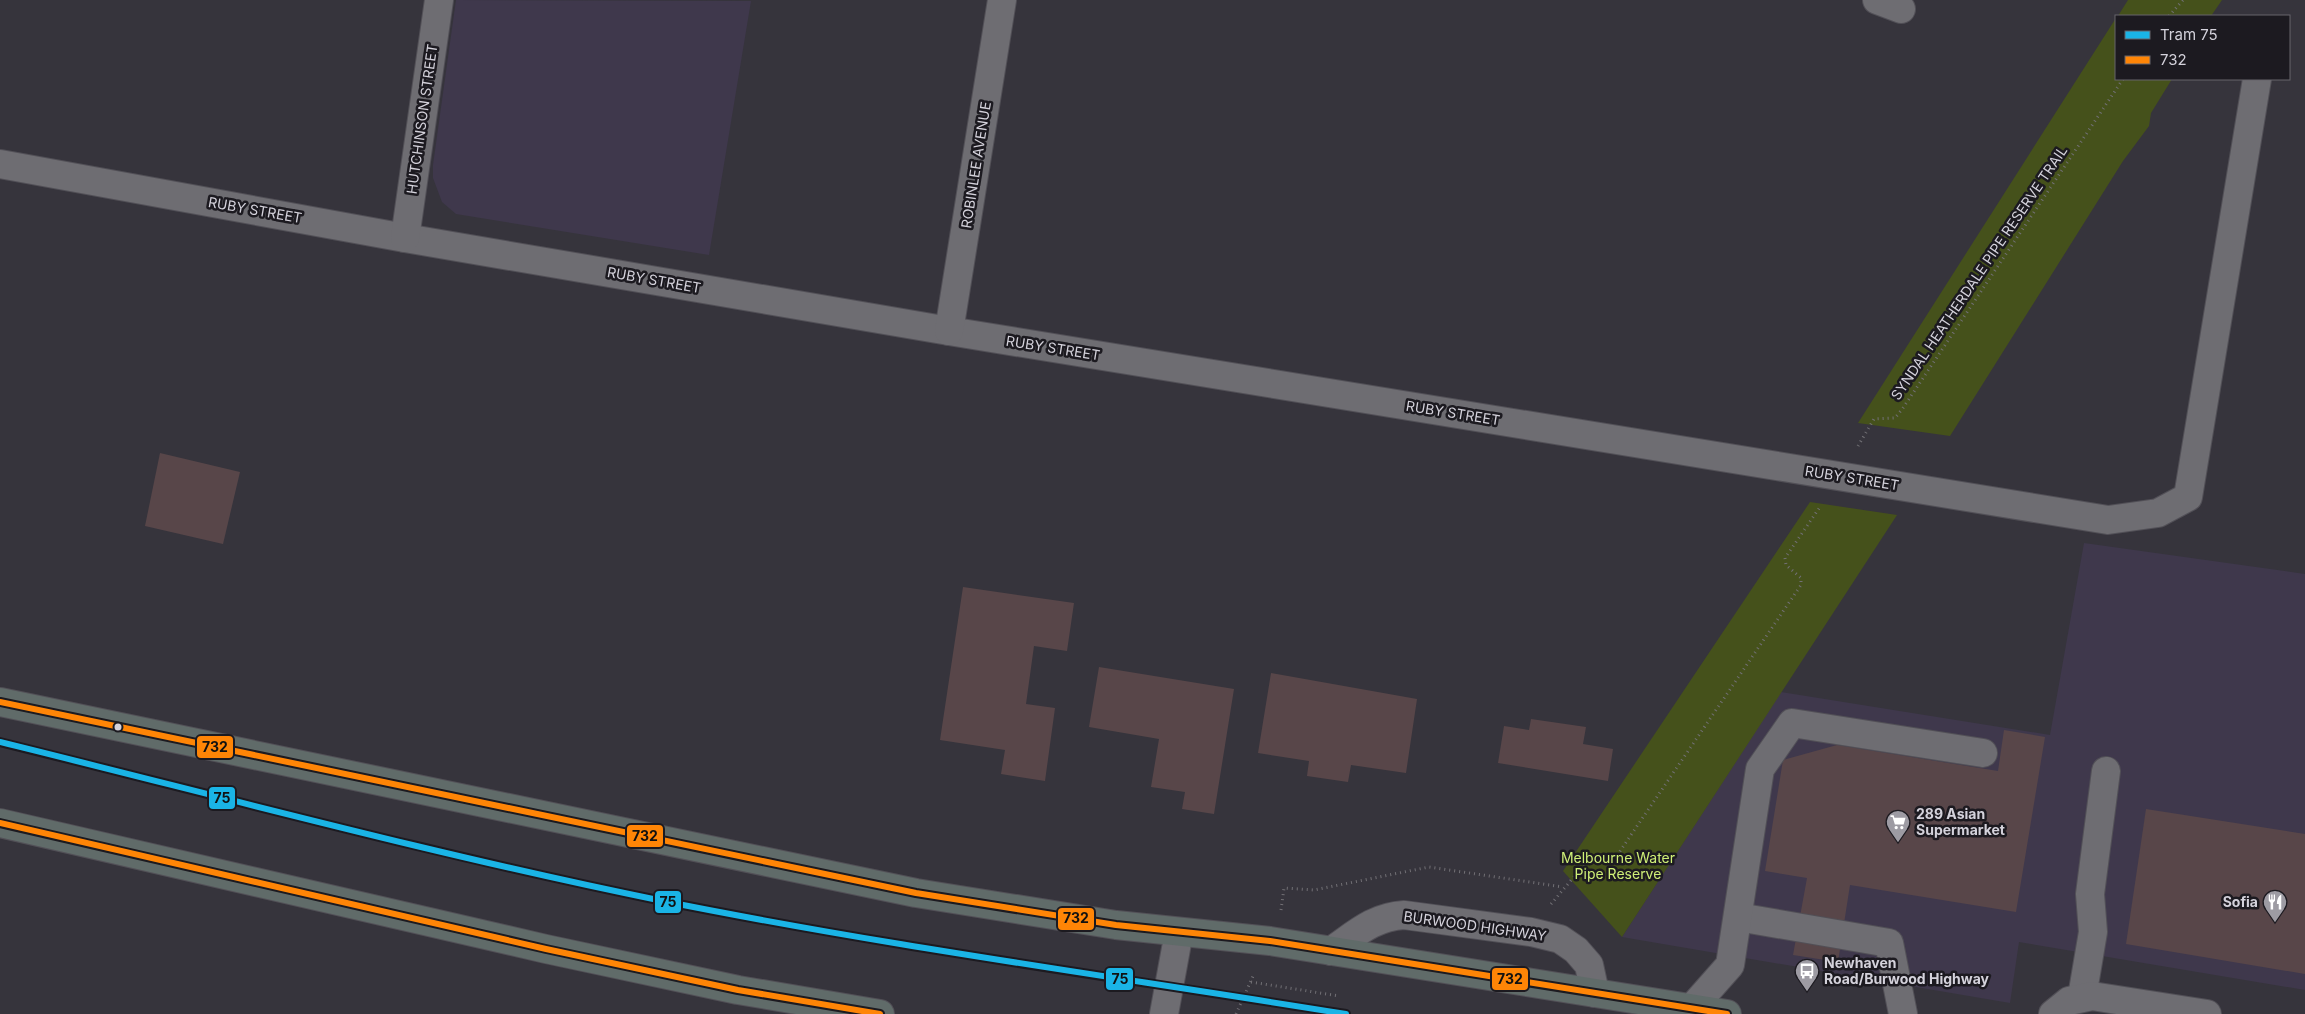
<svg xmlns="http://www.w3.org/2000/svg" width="2305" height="1014" viewBox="0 0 2305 1014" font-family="Inter,sans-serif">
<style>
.built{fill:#3f384c}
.green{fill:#45511b}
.building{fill:#584649}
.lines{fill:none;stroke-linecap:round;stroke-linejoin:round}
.minor-casing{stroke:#525057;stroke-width:30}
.highway-casing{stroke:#525057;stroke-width:30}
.path{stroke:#727075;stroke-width:3;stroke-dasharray:1 4;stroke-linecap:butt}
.minor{stroke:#6e6d72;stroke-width:28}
.highway{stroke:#606b69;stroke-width:28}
.bus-1-casing{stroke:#1c1a20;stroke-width:10}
.bus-1{stroke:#ff8506;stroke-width:6}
.tram-1-casing{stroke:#1c1a20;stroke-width:10}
.tram-1{stroke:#1ab4e6;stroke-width:6}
.bus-dot{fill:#d4d2db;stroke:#1c1a20;stroke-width:2}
.labels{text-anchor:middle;stroke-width:5;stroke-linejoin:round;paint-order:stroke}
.street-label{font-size:14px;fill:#d4d2db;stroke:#1c1a20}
.poi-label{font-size:14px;font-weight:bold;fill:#d4d2db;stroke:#1c1a20;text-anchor:start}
.park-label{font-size:14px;fill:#cfef77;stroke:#1c1a20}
.line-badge{stroke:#1c1a20;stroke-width:2}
.pale-badge-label{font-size:14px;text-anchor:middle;font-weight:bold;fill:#111}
</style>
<rect width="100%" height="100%" fill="#36343c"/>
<g class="built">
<polygon points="456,0 751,1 709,255 456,214 442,202 433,178 433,165"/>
<polygon points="2084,543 2305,574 2305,990 2019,942 2010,1003 1622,937 1781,692 2050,735"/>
</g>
<g class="green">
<polygon points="2128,0 2222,0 2211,16 2118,16"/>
<polygon points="2116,18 2116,79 2172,79 2151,113 2149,126 2123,161 1950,436 1858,423"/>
<polygon points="1810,502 1897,515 1622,937 1563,871"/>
</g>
<g class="building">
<polygon points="160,453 240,472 223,544 145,526"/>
<polygon points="963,587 1074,603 1067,651 1034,646 1026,704 1055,708 1045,781 1001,774 1005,750 940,740"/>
<polygon points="1099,667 1234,689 1214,814 1182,809 1185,792 1151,787 1159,739 1089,727"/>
<polygon points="1271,673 1417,699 1406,773 1351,765 1348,782 1307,776 1309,761 1258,753"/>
<polygon points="1531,719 1586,727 1583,744 1613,749 1608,781 1498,763 1504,726 1529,730"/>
<polygon points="2004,730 2045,737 2016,912 1850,885 1838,962 1793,955 1807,878 1765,871 1783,760 1837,745 1998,771"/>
<polygon points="2146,809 2305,834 2305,974 2126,944"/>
</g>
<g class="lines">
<g class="minor-casing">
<g id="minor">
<polyline points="1877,0 1901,9"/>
<polyline points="0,164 405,238 949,331 2108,520 2158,513 2188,497 2257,79"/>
<polyline points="405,238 439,0"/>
<polyline points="949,331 1002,0"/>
<polyline points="1738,917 1889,943 1903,1014"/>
<path d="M1331 951C1356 934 1373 917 1404 915L1531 932 1560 939 1576 950 1589 965 1595 993"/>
<polyline points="2082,997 2093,932 2090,894 2106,771"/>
<polyline points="1692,1008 1730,965 1760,769 1792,723 1983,753"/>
<polyline points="1164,1014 1179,932"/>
<polyline points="2053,1014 2069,1001 2092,996 2207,1014"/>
</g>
</g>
<g class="highway-casing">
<g id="highway">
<polyline points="0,702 916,893 1116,925 1270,941 1727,1014"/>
<polyline points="0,823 546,949 738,990 880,1014"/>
</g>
</g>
<g class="path">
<polyline points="2169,16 2183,0"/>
<polyline points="1858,446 1874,419 1895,418 1903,408 2123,79"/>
<polyline points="1551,904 1584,865 1596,859 1608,864 1616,857 1801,585 1801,578 1786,565 1785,558 1820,507"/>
<polyline points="1281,910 1284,888 1314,890 1429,867 1563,887"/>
<polyline points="1251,982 1339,996"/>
<polyline points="1236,1014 1254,974"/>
</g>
<use href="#minor" class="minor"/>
<use href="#highway" class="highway"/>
<g class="bus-1-casing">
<g id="bus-1">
<polyline points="0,702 916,893 1116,925 1270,941 1727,1014"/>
<polyline points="0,823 546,949 738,990 880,1014"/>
</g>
</g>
<use href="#bus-1" class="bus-1"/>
<g class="tram-1-casing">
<path id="tram-1" d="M0 742C219 796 437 855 658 900 886 946 1117 977 1346 1014"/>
</g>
<use href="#tram-1" class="tram-1"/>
</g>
<defs>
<g id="supermarket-pin" transform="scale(1.25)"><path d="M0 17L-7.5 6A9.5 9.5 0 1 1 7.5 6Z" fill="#9d9ba3" stroke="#1c1a20"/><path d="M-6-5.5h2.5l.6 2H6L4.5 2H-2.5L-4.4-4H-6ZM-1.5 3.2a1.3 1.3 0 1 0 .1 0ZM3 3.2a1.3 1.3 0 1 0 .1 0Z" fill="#fff"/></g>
<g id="restaurant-pin" transform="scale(1.25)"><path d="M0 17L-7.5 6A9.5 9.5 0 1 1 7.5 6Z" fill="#9d9ba3" stroke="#1c1a20"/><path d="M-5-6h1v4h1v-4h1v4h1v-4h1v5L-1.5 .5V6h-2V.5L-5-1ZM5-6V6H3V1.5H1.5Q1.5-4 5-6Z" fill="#fff"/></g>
<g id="bus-pin" transform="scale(1.25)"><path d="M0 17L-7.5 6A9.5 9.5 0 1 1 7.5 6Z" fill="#9d9ba3" stroke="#1c1a20"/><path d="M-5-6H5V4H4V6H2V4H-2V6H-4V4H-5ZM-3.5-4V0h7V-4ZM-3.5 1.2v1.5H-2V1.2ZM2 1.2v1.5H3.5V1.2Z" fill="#fff"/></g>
</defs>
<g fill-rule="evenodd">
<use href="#supermarket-pin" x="1898" y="822"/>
<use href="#restaurant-pin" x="2275" y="902"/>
<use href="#bus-pin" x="1807" y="971"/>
</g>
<circle class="bus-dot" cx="118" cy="727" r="4.5"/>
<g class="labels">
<g class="street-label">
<text transform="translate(422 119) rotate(-82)" y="5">HUTCHINSON STREET</text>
<text transform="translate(976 165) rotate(-81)" y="5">ROBINLEE AVENUE</text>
<text transform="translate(255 210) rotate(10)" y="5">RUBY STREET</text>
<text transform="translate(1979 273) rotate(-56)" y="5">SYNDAL HEATHERDALE PIPE RESERVE TRAIL</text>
<text transform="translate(654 280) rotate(10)" y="5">RUBY STREET</text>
<text transform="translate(1053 348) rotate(9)" y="5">RUBY STREET</text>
<text transform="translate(1453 413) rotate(9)" y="5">RUBY STREET</text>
<text transform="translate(1852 478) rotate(9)" y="5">RUBY STREET</text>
<text transform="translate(1475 926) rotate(8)" y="5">BURWOOD HIGHWAY</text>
</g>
<g class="poi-label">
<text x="1916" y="819">289 Asian<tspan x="1916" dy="16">Supermarket</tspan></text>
<text x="2258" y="907" text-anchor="end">Sofia</text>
<text x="1824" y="968">Newhaven<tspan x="1824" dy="16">Road/Burwood Highway</tspan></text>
</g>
<g class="park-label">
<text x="1618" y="863">Melbourne Water<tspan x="1618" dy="16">Pipe Reserve</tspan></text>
</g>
</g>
<g class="line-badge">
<rect x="196" y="735" width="38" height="24" rx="5" fill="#ff8506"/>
<rect x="208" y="786" width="28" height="24" rx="5" fill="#1ab4e6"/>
<rect x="626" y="824" width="38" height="24" rx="5" fill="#ff8506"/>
<rect x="654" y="890" width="28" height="24" rx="5" fill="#1ab4e6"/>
<rect x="1057" y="907" width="38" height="24" rx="5" fill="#ff8506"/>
<rect x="1105" y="967" width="29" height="24" rx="5" fill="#1ab4e6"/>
<rect x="1491" y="967" width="38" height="24" rx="5" fill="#ff8506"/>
</g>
<g class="pale-badge-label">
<text x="215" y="752">732</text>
<text x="222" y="803">75</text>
<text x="645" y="841">732</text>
<text x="668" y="907">75</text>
<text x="1076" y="923">732</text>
<text x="1120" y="984">75</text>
<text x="1510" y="984">732</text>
</g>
<rect x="2115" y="15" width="175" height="65" fill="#1c1a20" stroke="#66646b"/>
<rect x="2125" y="31" width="25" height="8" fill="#1ab4e6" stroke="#66646b"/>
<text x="2160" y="40" font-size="15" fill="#d4d2db">Tram 75</text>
<rect x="2125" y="56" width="25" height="8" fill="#ff8506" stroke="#66646b"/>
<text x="2160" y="65" font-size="15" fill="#d4d2db">732</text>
</svg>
